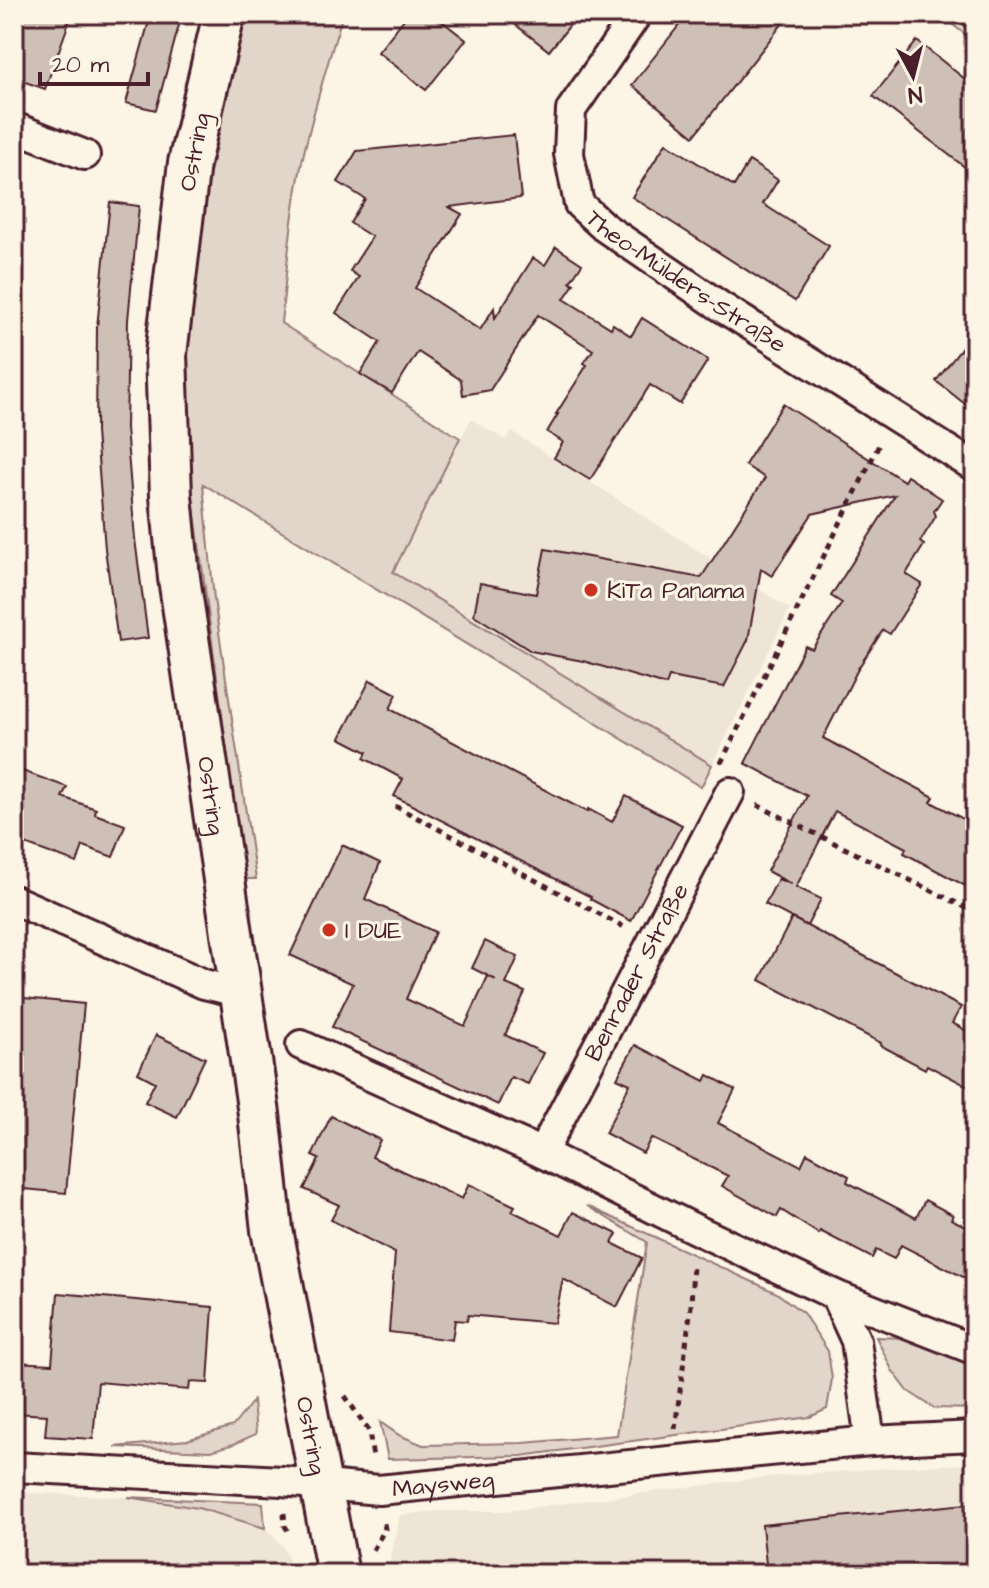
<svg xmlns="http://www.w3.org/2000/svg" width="989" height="1588" viewBox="0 0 989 1588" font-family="'Architects Daughter',sans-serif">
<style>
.built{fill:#eee5d7}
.green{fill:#e2d5ca;stroke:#967a7a;stroke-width:2}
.building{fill:#cfc0b7;stroke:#4a1f2b;stroke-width:2}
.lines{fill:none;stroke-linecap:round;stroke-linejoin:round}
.street-casing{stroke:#4a1f2b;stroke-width:34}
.secondary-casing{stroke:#4a1f2b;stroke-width:46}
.path{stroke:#4a1f2b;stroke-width:5;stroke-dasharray:6 6;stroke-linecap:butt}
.street{stroke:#fcf5e5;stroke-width:28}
.secondary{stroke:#fcf5e5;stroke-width:40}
.poi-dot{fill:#c8321e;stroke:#fcf5e5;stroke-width:3}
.labels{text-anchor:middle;stroke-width:6;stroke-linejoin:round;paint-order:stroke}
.street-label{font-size:24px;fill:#4a1f2b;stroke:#fcf5e5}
.poi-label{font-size:24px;fill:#4a1f2b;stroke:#fcf5e5;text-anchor:start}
</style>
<rect width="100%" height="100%" fill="#fcf5e5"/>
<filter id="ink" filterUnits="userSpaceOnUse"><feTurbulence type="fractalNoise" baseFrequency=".0125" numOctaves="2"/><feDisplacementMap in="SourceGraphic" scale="16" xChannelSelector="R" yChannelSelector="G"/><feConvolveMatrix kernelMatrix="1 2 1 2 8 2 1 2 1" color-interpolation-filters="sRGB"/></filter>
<g filter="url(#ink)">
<g class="built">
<polygon points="471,419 505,440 512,432 790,609 712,765 393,572"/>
<polygon points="975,1464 975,1574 387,1574 400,1515 437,1511 506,1511 766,1477 915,1466"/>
<polygon points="14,1492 127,1497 198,1508 265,1528 283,1546 294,1574 14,1574"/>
</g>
<g class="green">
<path d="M247 14H343C328 61 314 109 303 157 291 212 287 268 281 323L460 438 393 572 712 765 701 787 203 484 214 599 256 879H244L187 455 188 337 202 206Z"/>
<polygon points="939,14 975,14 975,42"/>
<polygon points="587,1206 777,1293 803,1313 828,1351 832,1379 827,1409 810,1417 521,1456 388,1459 380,1422 399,1435 423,1445 523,1443 617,1435 647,1242"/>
<polygon points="876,1337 905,1338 975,1367 975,1409 934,1408 908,1391 892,1370"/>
<polygon points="253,1401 256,1434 234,1444 211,1451 115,1447 187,1440 233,1426"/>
<polygon points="127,1497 263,1503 265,1528 198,1508"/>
</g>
<g class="building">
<polygon points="14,14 72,14 45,89 14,78"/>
<polygon points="151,14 182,14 156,110 126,103"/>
<polygon points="408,14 433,14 466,40 426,90 378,52"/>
<polygon points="502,14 579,14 549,51"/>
<polygon points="688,14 790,14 694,136 632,85"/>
<polygon points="917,41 975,87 975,175 873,96"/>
<polygon points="514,135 521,198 449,207 462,214 415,288 480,330 494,308 495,318 533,258 545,265 556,247 582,264 570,282 574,284 564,299 611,328 613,324 631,336 642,318 708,360 680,404 650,385 590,480 554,458 563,442 547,432 558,414 556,414 587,365 584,363 593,350 538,315 490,390 463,395 461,380 418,352 392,393 360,374 380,342 336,313 359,277 350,271 372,237 350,223 365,199 338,182 357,151"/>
<polygon points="666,143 734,186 749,161 778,180 763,204 829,246 795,301 632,197"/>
<polygon points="110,202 139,206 128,320 126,428 135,539 148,638 118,642 105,549 96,432 97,327"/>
<polygon points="975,331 975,412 936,381"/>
<polygon points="783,404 904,481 907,476 942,499 934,511 936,516 920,542 924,545 906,574 922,584 890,634 883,630 859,667 823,738 934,797 931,802 975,825 975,891 904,853 906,848 835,811 796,887 821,899 807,926 765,904 778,879 791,884 767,871 807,796 745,763 805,646 812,649 842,603 831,596 895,495 812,514 772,576 761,569 748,640 724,687 669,677 666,685 583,661 531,651 474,615 480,583 536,594 545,549 701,578 765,478 745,465"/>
<polygon points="370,680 397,694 390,709 587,812 588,809 612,822 626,796 682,825 631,921 590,899 591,897 394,796 403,779 364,758 367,752 340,738"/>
<polygon points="14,768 67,787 62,797 96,809 95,814 125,825 113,857 83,846 77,863 14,840"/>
<polygon points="342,845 380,863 365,899 435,932 406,999 465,1026 488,976 496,980 472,968 485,941 518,957 506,984 525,992 505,1035 543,1053 528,1084 511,1077 498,1105 332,1027 353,984 290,955"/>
<polygon points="792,918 961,1007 952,1023 975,1035 975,1071 967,1086 927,1065 925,1069 880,1045 881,1043 760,980"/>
<polygon points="14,997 84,1004 66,1193 14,1188"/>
<polygon points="156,1035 205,1058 177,1117 145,1102 155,1082 138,1073"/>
<polygon points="635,1045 705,1081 708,1075 735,1090 718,1123 801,1166 807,1153 849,1176 847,1182 916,1218 925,1200 953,1215 951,1219 975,1231 975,1278 967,1274 965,1278 901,1245 894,1259 876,1250 872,1258 820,1231 819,1234 781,1210 777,1217 722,1186 728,1176 651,1138 643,1153 605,1133 630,1084 617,1078"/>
<polygon points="331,1116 380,1140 372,1157 462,1199 469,1184 515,1206 512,1211 561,1235 573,1212 617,1234 612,1243 642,1258 617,1307 563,1279 554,1323 468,1315 467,1321 455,1320 452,1340 389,1332 395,1253 331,1220 339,1205 304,1189 319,1159 312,1156"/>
<polygon points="58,1293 213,1307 208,1383 190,1382 189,1390 98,1382 93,1439 45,1436 47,1415 14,1413 14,1362 52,1364"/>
<polygon points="975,1503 975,1574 767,1574 762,1525"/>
</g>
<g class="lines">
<g class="street-casing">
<g id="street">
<path id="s1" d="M637 14 571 110 569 154 579 204 604 227 720 306 975 467"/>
<polyline points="14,127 85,155"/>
<polyline points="14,900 204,984 242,993"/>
<polyline points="301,1045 542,1153 695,1229 835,1295 856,1341 870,1441"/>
<path id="s2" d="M542 1153 730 792"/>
<polyline points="835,1295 975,1350"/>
<path id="s3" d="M14 1467 282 1481 379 1490 870 1441 975 1436"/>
</g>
</g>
<g class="secondary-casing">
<g id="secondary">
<path id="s4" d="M224 14 189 163 166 354 171 496 179 578 259 1114 272 1230 338 1574"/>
</g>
</g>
<g class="path">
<polyline points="967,14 975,20"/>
<polyline points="121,23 122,14"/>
<polyline points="721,763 880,443"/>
<polyline points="757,805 975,912"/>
<polyline points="395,806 624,927"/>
<polyline points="345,1396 369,1431 373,1458"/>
<polyline points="675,1429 691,1306 693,1264"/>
<polyline points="284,1513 285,1526 290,1534"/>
<polyline points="373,1550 385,1529 383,1519"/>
</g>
<use href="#street" class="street"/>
<use href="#secondary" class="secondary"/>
</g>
</g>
<g class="poi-dot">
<circle cx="591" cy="590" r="8"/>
<circle cx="329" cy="930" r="8"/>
</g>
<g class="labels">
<g class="street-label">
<text transform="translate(194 152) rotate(-79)" y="8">Ostring</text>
<text dy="8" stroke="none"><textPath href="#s1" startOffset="344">Theo-Mülders-Straße</textPath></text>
<text dy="8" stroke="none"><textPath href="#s4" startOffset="790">Ostring</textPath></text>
<text dy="8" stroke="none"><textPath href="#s2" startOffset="204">Benrader Straße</textPath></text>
<text dy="8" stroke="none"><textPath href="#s4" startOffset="1438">Ostring</textPath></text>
<text dy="8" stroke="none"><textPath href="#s3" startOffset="430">Maysweg</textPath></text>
</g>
<g class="poi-label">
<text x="607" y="598">KiTa Panama</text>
<text x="345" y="938">I DUE</text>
</g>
</g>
<rect width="989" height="1588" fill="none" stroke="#fcf5e5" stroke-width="48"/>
<rect x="24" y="24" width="941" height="1540" fill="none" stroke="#4a1f2b" stroke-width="3" filter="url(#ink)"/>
<g transform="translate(913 76) rotate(173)" stroke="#fcf5e5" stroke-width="6" paint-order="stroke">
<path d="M0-6L14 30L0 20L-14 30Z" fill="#4a1f2b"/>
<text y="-12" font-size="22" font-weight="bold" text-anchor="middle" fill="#4a1f2b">N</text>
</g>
<path d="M40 72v12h108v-12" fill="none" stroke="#4a1f2b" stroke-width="4"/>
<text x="52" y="72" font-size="24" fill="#4a1f2b" stroke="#fcf5e5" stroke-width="6" paint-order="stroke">20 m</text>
</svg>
